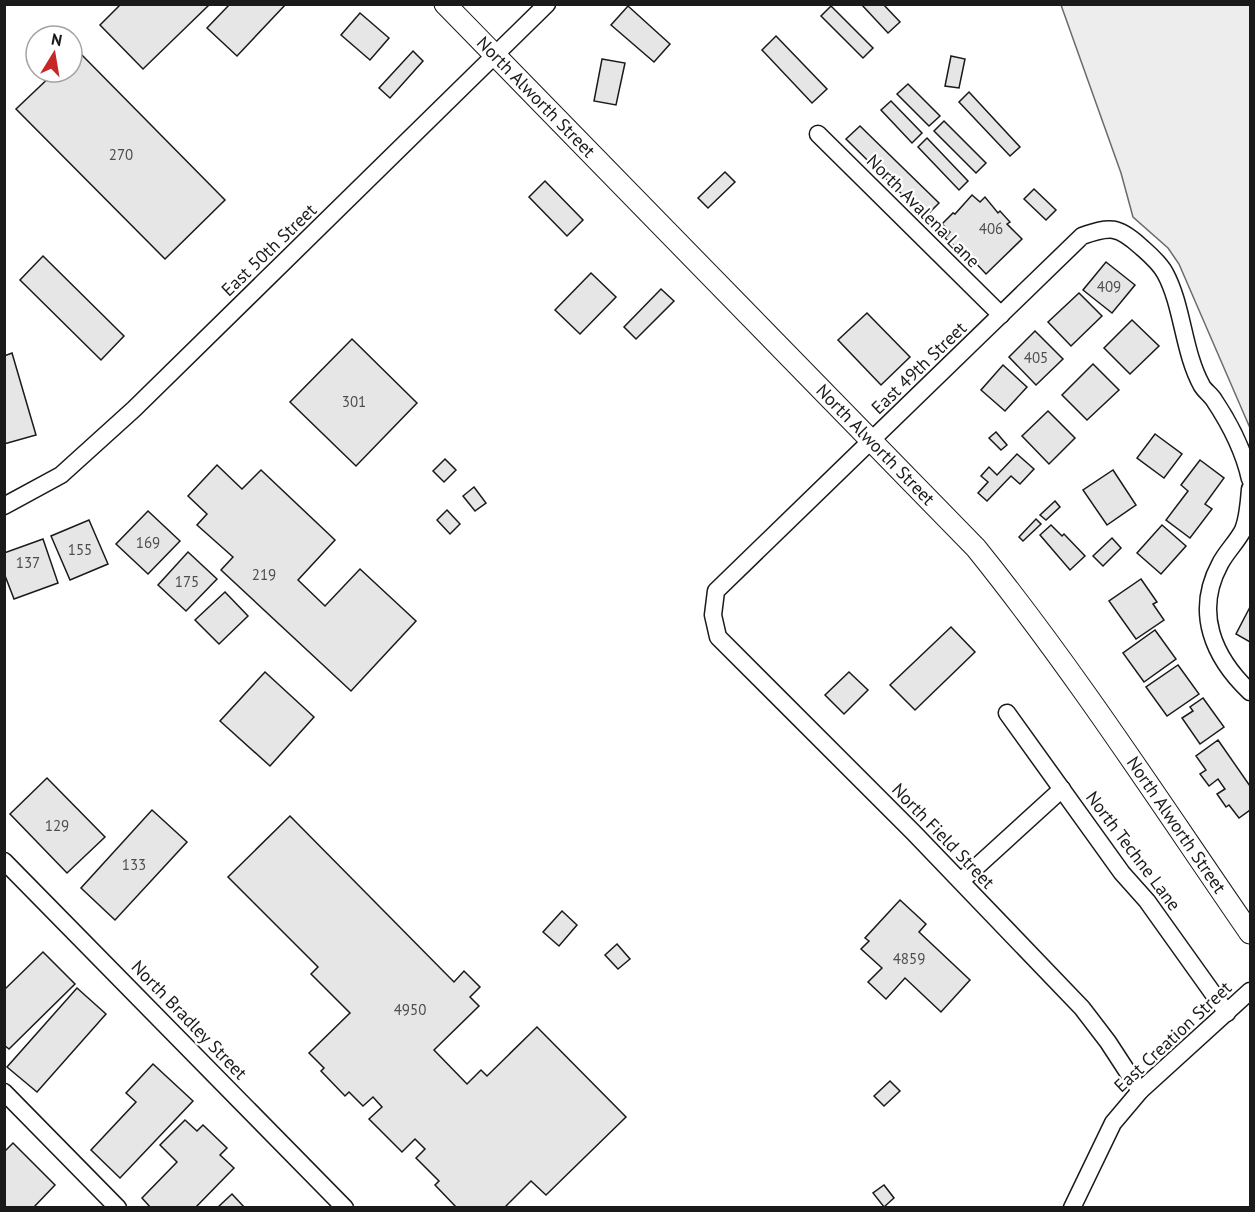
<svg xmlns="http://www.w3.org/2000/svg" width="1255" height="1212" viewBox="0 0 1255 1212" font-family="'PT Sans',sans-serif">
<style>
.built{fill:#ededed;stroke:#6a6a6a;stroke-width:1.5}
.building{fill:#e6e6e6;stroke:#1a1a1a;stroke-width:1.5}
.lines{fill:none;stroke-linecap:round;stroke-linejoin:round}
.minor-casing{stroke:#1a1a1a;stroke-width:19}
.tertiary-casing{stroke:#1a1a1a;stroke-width:23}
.minor{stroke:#fff;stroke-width:16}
.tertiary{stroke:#fff;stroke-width:21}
.labels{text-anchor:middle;stroke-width:4.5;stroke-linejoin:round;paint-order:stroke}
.number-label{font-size:15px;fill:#4d4d4d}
.street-label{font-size:18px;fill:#1a1a1a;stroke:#fff}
</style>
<rect width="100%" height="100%" fill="#fff"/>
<polygon class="built" points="1061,5 1250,5 1250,428 1179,264 1168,248 1133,217 1121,173"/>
<g class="building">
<polygon points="121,4 210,4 143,69 100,25"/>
<polygon points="230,4 286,4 237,56 207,28"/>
<polygon points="861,4 883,4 900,22 888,33"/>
<polygon points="628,6 670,44 654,62 611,25"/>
<polygon points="831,6 873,48 863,58 821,16"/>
<polygon points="360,13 389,38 370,60 341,35"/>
<polygon points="776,36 827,89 812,103 762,50"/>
<polygon points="77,50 225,200 165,259 16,109 55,72 72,72 72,55"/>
<polygon points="413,51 423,61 390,98 379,88"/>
<polygon points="951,56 965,59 959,88 945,86"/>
<polygon points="602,59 625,63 616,105 594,101"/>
<polygon points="908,84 940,116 929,126 897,94"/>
<polygon points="969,92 1020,147 1010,156 959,102"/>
<polygon points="891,101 922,133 912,143 881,110"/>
<polygon points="944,121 986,163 976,173 934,131"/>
<polygon points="860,126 939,203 925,217 846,139"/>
<polygon points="927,138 968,181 959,190 918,147"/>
<polygon points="725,172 735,182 708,208 698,198"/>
<polygon points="545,181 583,220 567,236 529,197"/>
<polygon points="1034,189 1056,210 1046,220 1024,199"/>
<polygon points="972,195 980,202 985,197 998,213 1000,211 1010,222 1007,224 1022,239 986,274 972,259 969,262 957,251 959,250 945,238 950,232 942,224 953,213 955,214"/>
<polygon points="43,256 124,336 101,360 20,280"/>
<polygon points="1106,262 1135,285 1112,313 1083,290"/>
<polygon points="591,273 616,297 580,334 555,310"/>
<polygon points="661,289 674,301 636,339 624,327"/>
<polygon points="1079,293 1102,316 1071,346 1048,322"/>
<polygon points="867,313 910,357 881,385 838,340"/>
<polygon points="1132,320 1159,346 1130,374 1104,348"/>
<polygon points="1035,331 1063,359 1036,385 1009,357"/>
<polygon points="352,339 417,403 356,466 290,402"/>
<polygon points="12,353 36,435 4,444 4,356"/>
<polygon points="1093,364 1119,390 1087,420 1062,395"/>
<polygon points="1003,365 1027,387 1005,411 981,390"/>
<polygon points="1048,411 1075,438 1049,464 1022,436"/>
<polygon points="996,432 1007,445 1001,450 989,438"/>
<polygon points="1155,434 1182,454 1164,478 1137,458"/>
<polygon points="1017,454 1034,469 1020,484 1011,476 987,501 978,493 988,482 981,476 989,467 997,475"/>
<polygon points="445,459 456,470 444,482 433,471"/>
<polygon points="1200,460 1224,478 1205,504 1212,509 1190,538 1166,520 1188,491 1181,485"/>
<polygon points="217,465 242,489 261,470 335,540 298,580 325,606 360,569 416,621 351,691 221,570 233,557 197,525 207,514 188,496"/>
<polygon points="1113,470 1136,505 1107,525 1083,490"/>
<polygon points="474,487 486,503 475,511 463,496"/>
<polygon points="1055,501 1060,507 1046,520 1040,515"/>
<polygon points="447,510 460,524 450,534 437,520"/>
<polygon points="148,511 180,541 148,574 116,544"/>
<polygon points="1036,519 1041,524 1023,541 1019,537"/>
<polygon points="89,520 108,564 70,580 51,536"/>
<polygon points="1051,525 1062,536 1064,534 1085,556 1070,570 1040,535"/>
<polygon points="1162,525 1186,546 1161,574 1137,553"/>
<polygon points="1112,538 1121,548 1103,566 1093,556"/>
<polygon points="43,539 58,583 14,599 4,573 4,553"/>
<polygon points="188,552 217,579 186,611 158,585"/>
<polygon points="1141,579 1157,602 1153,604 1164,620 1136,639 1109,601"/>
<polygon points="225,592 248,616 219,644 195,620"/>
<polygon points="1250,607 1250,642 1236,634"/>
<polygon points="951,627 975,652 915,710 890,685"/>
<polygon points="1155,630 1176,659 1144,682 1123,653"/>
<polygon points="1178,665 1199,694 1167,716 1146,687"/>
<polygon points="265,672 314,717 270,766 220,721"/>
<polygon points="849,672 868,690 844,714 825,695"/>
<polygon points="1203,698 1224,727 1200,744 1182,718 1193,711 1190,707"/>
<polygon points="1218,740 1250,786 1250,810 1239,818 1229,805 1226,807 1217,794 1225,789 1218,779 1209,786 1200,774 1206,770 1196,756"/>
<polygon points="47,778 105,837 67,873 10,814"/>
<polygon points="152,810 187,842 115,920 81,888"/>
<polygon points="290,816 454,982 464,971 480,987 470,997 479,1006 434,1050 467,1084 481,1070 487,1076 537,1027 626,1117 546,1195 531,1181 504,1208 457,1208 435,1185 439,1181 416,1158 425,1149 415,1139 402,1152 369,1119 382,1107 373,1097 363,1106 349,1092 345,1096 321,1071 324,1068 309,1053 350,1013 311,974 318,967 228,877"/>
<polygon points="900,900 926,924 919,932 970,980 941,1012 905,978 886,999 868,982 882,968 861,949 869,941 865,938"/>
<polygon points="562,911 577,925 559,946 543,932"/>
<polygon points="617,944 630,959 618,969 605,955"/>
<polygon points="43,952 75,984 9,1049 4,1045 4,990"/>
<polygon points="77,988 106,1014 37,1092 7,1067"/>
<polygon points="153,1064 193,1101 120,1178 91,1150 136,1102 126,1093"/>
<polygon points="890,1081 900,1091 884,1106 874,1096"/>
<polygon points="185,1120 197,1131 203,1125 227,1148 220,1155 234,1168 195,1208 151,1208 142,1198 177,1162 160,1145"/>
<polygon points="13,1143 55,1185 33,1208 4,1208 4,1152"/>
<polygon points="884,1185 894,1198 884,1207 873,1193"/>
<polygon points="232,1194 245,1208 217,1208"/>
</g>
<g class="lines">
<g class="minor-casing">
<g id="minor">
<polyline points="818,134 1001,315"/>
<path d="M1250 489C1249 502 1248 518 1243 530 1237 542 1226 552 1220 564 1194 612 1213 657 1250 692"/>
<polyline points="4,506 61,475 134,409 547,4"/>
<polyline points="1007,713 1122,873 1147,901 1227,1013"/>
<polyline points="4,861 345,1208"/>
<polyline points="961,881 1062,789"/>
<path d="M1140 1091 1108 1042 1082 1008 914 833 718 637 713 615 716 591 1082 236C1110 226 1118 226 1140 246 1149 254 1159 262 1165 273 1183 306 1183 352 1202 386 1205 391 1211 395 1214 400 1230 424 1244 452 1250 479"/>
<polyline points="4,1092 118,1208"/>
<polyline points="1072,1208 1113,1123 1140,1091 1250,991"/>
</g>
</g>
<g class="tertiary-casing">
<g id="tertiary">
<path id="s1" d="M445 4 976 548C1075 671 1161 804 1250 933"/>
</g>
</g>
<use href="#minor" class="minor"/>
<use href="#tertiary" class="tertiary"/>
</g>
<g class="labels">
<g class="number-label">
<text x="121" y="160">270</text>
<text x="991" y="234">406</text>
<text x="1109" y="292">409</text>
<text x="1036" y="363">405</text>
<text x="354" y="407">301</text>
<text x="148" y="548">169</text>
<text x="80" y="555">155</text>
<text x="28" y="568">137</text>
<text x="264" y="580">219</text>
<text x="187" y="587">175</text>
<text x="57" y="831">129</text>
<text x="134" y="870">133</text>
<text x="909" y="964">4859</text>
<text x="410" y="1015">4950</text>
</g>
<g class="street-label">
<text dy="6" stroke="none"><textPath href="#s1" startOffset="130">North Alworth Street</textPath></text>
<text transform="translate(923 211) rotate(45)" y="6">North Avalena Lane</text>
<text transform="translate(269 250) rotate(-44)" y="6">East 50th Street</text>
<text transform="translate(919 368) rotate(-44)" y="6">East 49th Street</text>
<text dy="6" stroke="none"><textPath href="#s1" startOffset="616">North Alworth Street</textPath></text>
<text dy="6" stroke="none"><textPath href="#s1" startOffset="1102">North Alworth Street</textPath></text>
<text transform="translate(943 836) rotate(46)" y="6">North Field Street</text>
<text transform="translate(1133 851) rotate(53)" y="6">North Techne Lane</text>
<text transform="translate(189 1020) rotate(46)" y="6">North Bradley Street</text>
<text transform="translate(1173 1037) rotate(-43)" y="6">East Creation Street</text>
</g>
</g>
<rect width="1255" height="1212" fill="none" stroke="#1a1a1a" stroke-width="12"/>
<g transform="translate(54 54) rotate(11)"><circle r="28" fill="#ffffff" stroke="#a3a3a3" stroke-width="1.5"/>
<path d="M0-4.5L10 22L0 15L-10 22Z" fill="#c62828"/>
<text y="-9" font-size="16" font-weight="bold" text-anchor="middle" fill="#1a1a1a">N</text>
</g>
</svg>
